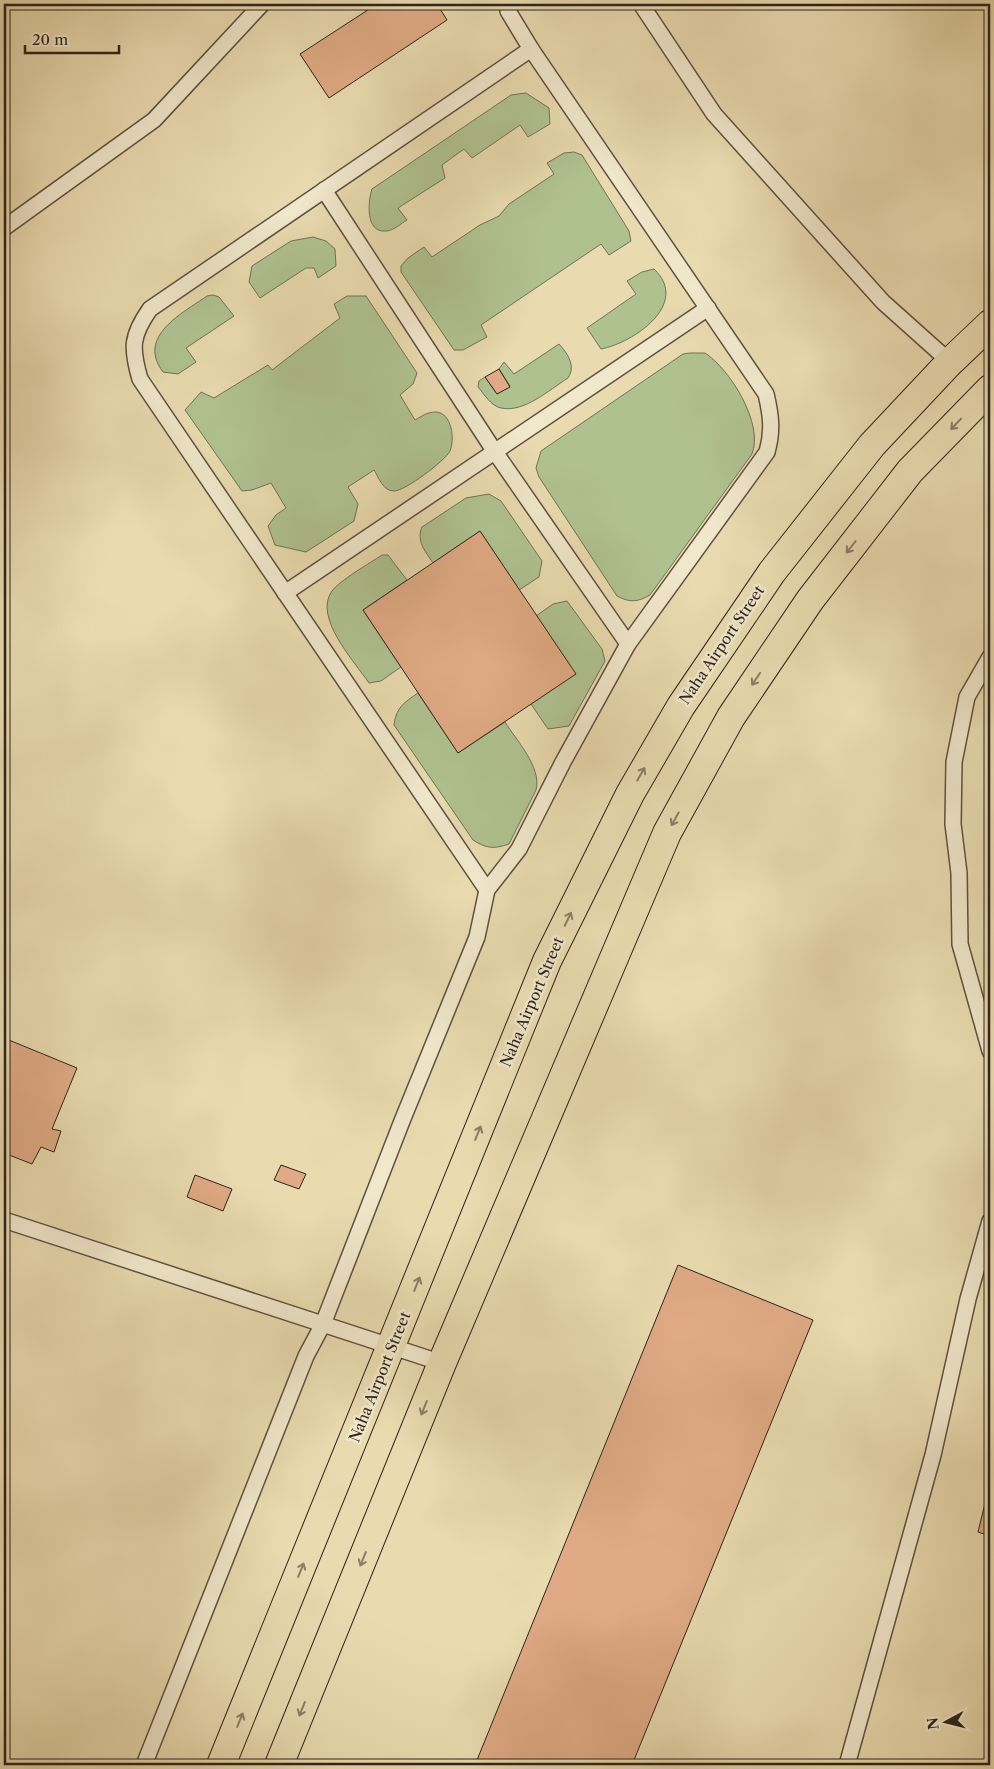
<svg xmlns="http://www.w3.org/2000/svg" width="994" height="1769" viewBox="0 0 994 1769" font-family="'Libre Caslon Text',serif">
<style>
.green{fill:#b0c190;stroke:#707256}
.building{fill:#dfaa85;stroke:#2f231c}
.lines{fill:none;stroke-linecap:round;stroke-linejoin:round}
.service-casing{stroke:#5e5141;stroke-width:18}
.trunk-casing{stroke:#2f231c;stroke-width:30}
.service{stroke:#f1e7cb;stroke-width:15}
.trunk{stroke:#e9daaf;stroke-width:28}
.oneway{stroke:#8c7e66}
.labels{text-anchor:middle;stroke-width:5;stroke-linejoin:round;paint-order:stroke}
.street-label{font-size:15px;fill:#2f231c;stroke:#f1e7cb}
</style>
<rect width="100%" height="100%" fill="#e9daaf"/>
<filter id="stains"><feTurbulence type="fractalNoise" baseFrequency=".004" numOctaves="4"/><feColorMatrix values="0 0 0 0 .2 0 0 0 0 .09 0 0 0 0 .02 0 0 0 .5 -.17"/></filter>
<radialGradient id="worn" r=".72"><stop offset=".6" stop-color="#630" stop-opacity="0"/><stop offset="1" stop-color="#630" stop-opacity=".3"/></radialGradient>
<g class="green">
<path d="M526 93 549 108 550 124 528 137 520 125 472 158 464 149 442 165 445 178 398 208 407 220C400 224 393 231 386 231 365 233 368 201 372 189L511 95Z"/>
<polygon points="574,152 582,155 629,231 631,241 609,255 601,244 481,325 487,337 463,350 454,350 401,272 401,266 408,258 424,247 432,257 480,225 499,216 509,204 554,174 547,163 564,153"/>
<polygon points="313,237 326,241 335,249 336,266 318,278 314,268 306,268 260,298 249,282 252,266 291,241"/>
<path d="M654 269C691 304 633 343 601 349L587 328 636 294 627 281 642 272Z"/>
<path d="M213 295 219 297 234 316 186 348 196 362 178 374 163 372C136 336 183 313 207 296Z"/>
<path d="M347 296H366L417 373 413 384 400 395 415 420C422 416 427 412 436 412 452 413 455 439 450 451 445 461 405 491 394 491 383 491 379 478 374 470L348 487 358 504 354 521 306 552 275 545 268 526 276 515 286 508 271 483 252 490 242 491 185 410 201 392 214 398 268 365 272 370 340 318 334 304Z"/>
<path d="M559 344C568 354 576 366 568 378 549 390 524 413 501 408 491 406 484 394 478 387L479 381 485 377 497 394 510 386 499 369 504 362 514 374Z"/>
<path d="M690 353H705C730 369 764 424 752 454L650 595C638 602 630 603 617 596L539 477 536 468 541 451 683 354Z"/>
<path d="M489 494 501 501 542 561 539 577 519 590 480 531 433 563C425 551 416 541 422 527L466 498Z"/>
<path d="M382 555H388L407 580 363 610 401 667 381 681 369 683C354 661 313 617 332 591 339 581 370 563 382 555Z"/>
<polygon points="567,601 602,649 605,661 569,726 548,729 531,704 536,616 553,604"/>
<path d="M418 693 458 753 505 722C516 740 542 767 536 790L509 844C494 849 487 849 473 840L394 725C396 707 405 702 418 693Z"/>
</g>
<g class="building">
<polygon points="377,4 437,4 447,20 329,98 300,54"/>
<polygon points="499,369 510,387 497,394 485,377"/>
<polygon points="480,531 576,674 458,753 363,610"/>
<polygon points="4,1038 77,1068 52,1129 61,1131 54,1152 41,1147 32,1164 4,1153"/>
<polygon points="281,1165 306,1174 299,1189 274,1180"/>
<polygon points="195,1175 232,1189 223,1211 187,1197"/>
<polygon points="678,1265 813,1320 632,1765 475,1765"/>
<polygon points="990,1483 990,1536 978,1532"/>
</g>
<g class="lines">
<g class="service-casing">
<g id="service">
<polyline points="641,4 714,114 883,302 950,362"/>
<polyline points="324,190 495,452 628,644"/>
<polyline points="4,228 154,120 262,4"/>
<polyline points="285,593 708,308"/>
<polyline points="990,657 967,697 954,762 953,824 959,873 960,944 990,1051"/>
<path d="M487 890 140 379C131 348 131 336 150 309L531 49"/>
<polyline points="4,1220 442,1363"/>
<path d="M144 1765 306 1356 323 1324 402 1121 477 937 487 890 519 849 563 762 628 644 767 452C773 431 771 415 766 394L531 49 508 11V4"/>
<polyline points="847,1765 933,1455 968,1299 990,1221"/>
</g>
</g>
<g class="trunk-casing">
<g id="trunk">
<polyline points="221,1765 547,961 630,794 681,706 772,572 872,445 950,362 990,324"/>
<polyline points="279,1765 442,1363 667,833 731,717 810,600 910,471 990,389"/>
</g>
</g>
<use href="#service" class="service"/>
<use href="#trunk" class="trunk"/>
</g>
<defs><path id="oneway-shaft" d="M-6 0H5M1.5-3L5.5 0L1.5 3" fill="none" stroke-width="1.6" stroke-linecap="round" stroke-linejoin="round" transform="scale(1.25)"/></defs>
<g class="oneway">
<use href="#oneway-shaft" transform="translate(956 424) rotate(134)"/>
<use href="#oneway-shaft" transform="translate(851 547) rotate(128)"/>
<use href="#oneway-shaft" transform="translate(756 679) rotate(124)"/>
<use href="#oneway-shaft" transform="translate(641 774) rotate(-60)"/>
<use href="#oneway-shaft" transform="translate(675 819) rotate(119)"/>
<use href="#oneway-shaft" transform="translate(568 919) rotate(-64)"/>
<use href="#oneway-shaft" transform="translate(478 1133) rotate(-68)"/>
<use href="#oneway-shaft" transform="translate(417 1284) rotate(-68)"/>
<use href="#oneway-shaft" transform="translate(424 1408) rotate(112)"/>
<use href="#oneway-shaft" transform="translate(363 1559) rotate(112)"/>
<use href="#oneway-shaft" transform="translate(301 1570) rotate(-68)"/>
<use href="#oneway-shaft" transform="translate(302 1709) rotate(112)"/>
<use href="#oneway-shaft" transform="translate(240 1720) rotate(-68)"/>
</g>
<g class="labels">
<g class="street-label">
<text transform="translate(722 645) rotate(-56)" y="5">Naha Airport Street</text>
<text transform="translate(532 1002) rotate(-67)" y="5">Naha Airport Street</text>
<text transform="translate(380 1377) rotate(-68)" y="5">Naha Airport Street</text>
</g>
</g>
<rect width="994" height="1769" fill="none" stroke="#e9daaf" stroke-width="20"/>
<rect x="5" y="5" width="984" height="1759" fill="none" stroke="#2f231c" stroke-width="2.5"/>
<rect x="10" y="10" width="974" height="1749" fill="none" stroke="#2f231c"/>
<g transform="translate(946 1722) rotate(263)" stroke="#f1e7cb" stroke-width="4" paint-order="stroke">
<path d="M0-4L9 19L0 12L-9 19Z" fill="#2f231c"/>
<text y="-8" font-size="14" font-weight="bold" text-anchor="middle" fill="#2f231c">N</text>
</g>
<path d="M25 45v8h94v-8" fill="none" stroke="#2f231c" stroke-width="2.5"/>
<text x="32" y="45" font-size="15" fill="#2f231c" stroke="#f1e7cb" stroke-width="4" paint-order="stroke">20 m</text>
<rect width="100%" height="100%" filter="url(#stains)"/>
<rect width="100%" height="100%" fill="url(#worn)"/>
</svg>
